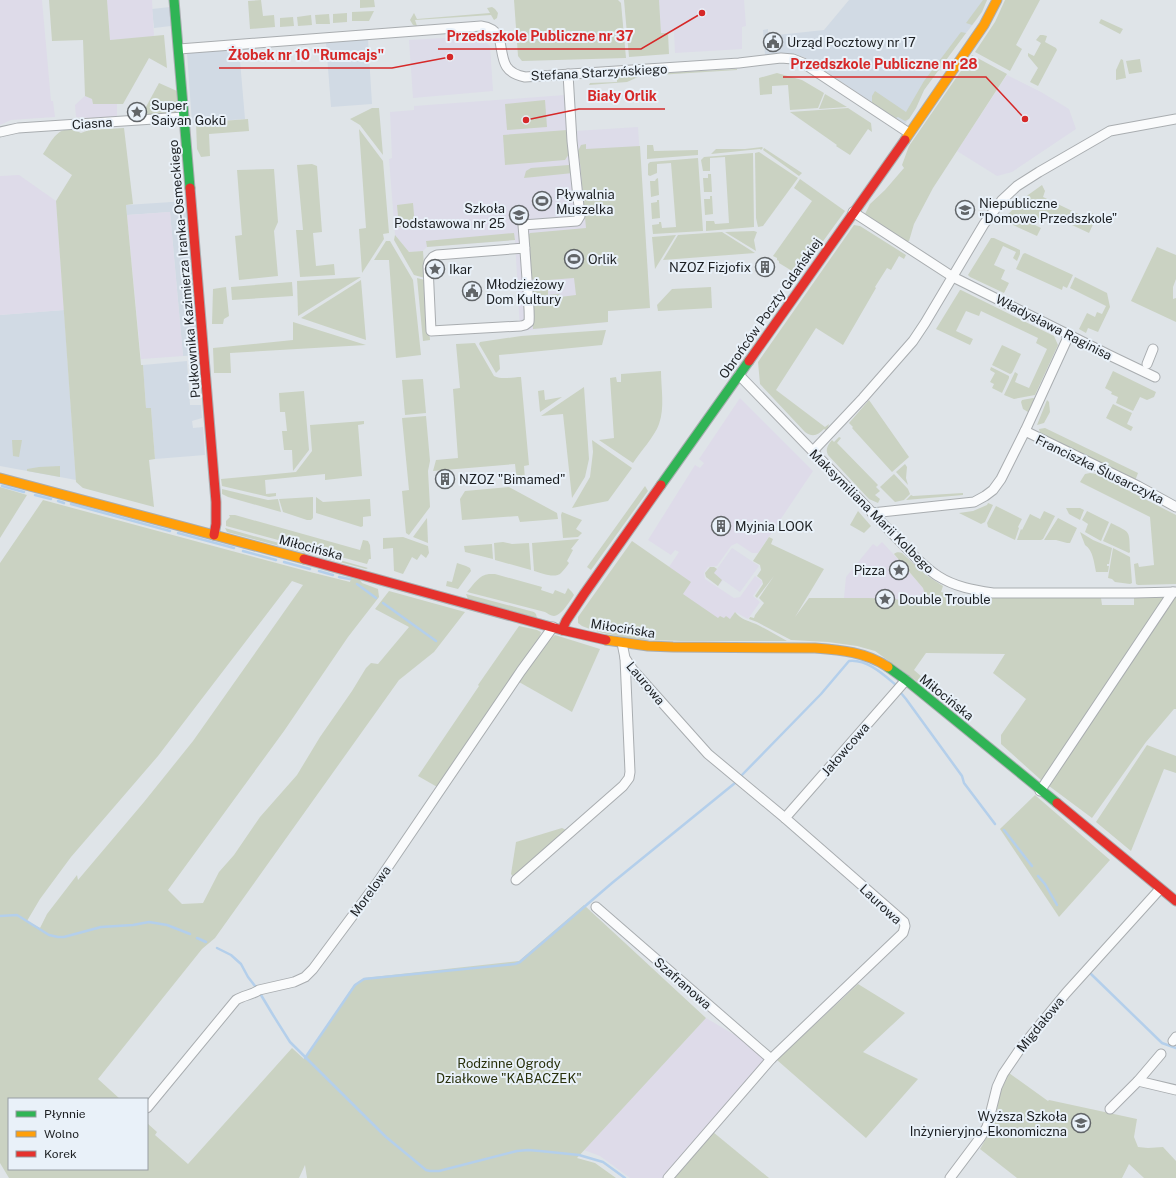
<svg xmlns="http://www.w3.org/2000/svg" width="1176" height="1178" viewBox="0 0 1176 1178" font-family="'Public Sans',sans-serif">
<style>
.built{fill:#d1dae4}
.industrial{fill:#dedbe9}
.education{fill:#dddce9}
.green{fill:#cad2c2;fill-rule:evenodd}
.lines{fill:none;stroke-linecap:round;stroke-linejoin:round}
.stream{stroke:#b4cfeb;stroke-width:2.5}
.street-casing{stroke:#a9adb0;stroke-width:11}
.fast-casing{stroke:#a9adb0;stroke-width:11}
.slow-casing{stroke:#a9adb0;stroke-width:11}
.jam-casing{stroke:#a9adb0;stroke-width:11}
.street{stroke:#fafbfc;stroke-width:9}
.fast{stroke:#30b455;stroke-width:9}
.slow{stroke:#ff9f0a;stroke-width:9}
.jam{stroke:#e5322d;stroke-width:9}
.labels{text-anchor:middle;stroke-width:4;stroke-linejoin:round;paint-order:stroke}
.poi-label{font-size:13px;fill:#1d2023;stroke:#e9f1f9;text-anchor:start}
.street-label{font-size:13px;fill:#1d2023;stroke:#e9f1f9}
.park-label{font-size:13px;fill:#28300b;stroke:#e9f1f9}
.leader{fill:none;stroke:#d62828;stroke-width:1.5}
.callout-dot{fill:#d62828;stroke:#e9f1f9;stroke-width:1.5}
.callout-label{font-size:14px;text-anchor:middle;font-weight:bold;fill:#d62828;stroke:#e9f1f9;stroke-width:4;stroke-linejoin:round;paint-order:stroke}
</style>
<rect width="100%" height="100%" fill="#dfe4e8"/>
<g class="built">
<polygon points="849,0 987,0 977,19 942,64 924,90 916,108 905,124 804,57 787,54 765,55 763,30 768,29 768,36 824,30"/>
<polygon points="170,7 171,26 154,28 152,9"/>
<polygon points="368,39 372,104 331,107 326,42"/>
<polygon points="239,49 245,119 192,123 187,53"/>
<polygon points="187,201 199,355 183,356 170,212 127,215 126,205"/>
<polygon points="64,310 76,480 0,466 0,315"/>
<polygon points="187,361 190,405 201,405 202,418 192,421 193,428 203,427 205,455 155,459 151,408 146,408 143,365"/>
</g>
<g class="industrial">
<polygon points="0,0 42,0 51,101 53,101 55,117 11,120 0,125"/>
<polygon points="107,0 152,0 154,37 110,40"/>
<polygon points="85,96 92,99 93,104 117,104 117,117 89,118 76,117 75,105"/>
<polygon points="19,175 56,201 64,310 0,315 0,176"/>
<polygon points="170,212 183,356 141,359 127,215"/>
<polygon points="740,398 813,471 758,553 752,553 737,543 731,546 717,566 708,567 704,573 705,579 734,598 740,597 755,576 762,581 762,583 753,596 760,602 748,619 735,612 730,619 718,619 682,594 690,582 669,567 679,552 675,550 671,555 648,540 695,465 700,468 704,463 699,459"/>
<polygon points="882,542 894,555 923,588 927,601 844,598 846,577 873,544 877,547"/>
<polygon points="706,1018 777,1060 673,1178 630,1178 600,1156 584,1150"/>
</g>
<g class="education">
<polygon points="659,0 744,0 746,26 742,27 742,49 675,53 674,32 661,33"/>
<polygon points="477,36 490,46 493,91 413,98 409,40"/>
<polygon points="1007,75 1041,92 1069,109 1076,129 1012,172 997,176 957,151"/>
<polygon points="565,95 574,95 575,131 638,127 650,308 608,311 608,322 520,331 515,240 427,247 423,251 409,252 395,235 389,159 392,158 390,112 414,110 414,106"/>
<polygon points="732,548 759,566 740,592 723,580 718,586 706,577 705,573 710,567 714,567 717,569"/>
</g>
<g class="green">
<polygon points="49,0 107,0 110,40 164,35 167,68 149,58 123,104 93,104 92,99 85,96 83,40 52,41"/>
<polygon points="261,0 263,16 274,15 275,27 250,29 248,1"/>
<polygon points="360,0 374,0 375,7 360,8"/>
<polygon points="514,0 618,0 621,3 626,58 522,61 518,56"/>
<polygon points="624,0 659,0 661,33 668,33 669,54 629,57"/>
<polygon points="983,0 987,0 982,12 972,25 966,23"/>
<polygon points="1005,0 1040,0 1016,45 1022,49 1010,71 975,52 995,22"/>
<polygon points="492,7 495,9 498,13 497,18 494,20 491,15 415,20 417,26 413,25 410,20 414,13 417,19 490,13 487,8"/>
<polygon points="374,11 369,21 352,21 352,12"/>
<polygon points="347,13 347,22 333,23 333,14"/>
<polygon points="329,14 330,24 316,24 315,15"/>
<polygon points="311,15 312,25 298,26 297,17"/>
<polygon points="293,17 294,26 280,27 280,18"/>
<polygon points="1101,19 1123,29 1120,34 1099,23"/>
<polygon points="961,32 966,33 924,90 916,108 909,119 905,121 898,117 896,118 872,103 872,96 875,91 906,112 924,81"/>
<polygon points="1040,35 1043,35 1047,36 1045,42 1056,48 1057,50 1038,86 1030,82 1038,68 1028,56 1028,53 1034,56 1041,43 1036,40"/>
<polygon points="972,55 1007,74 933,188 914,224 909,241 901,241 864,216 870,204 885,190 904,168 902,165 909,146"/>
<polygon points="1121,59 1123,60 1126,78 1116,80 1116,70"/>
<polygon points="1140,59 1142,72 1129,74 1126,61"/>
<polygon points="737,69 737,70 642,76 642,74"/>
<polygon points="777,73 802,80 824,93 818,108 790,110 788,85 772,86 772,94 760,95 759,78"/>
<polygon points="617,75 636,75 638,76 638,77 627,82 589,85 590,83 617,82"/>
<polygon points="159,83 177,91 177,111 171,115 141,116"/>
<polygon points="825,94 847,107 819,109"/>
<polygon points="545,100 547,127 507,130 505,104"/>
<polygon points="372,108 379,108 383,155 360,125 350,119"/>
<polygon points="848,108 871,123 872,132 868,129 850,155 836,146 837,145 790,112"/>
<polygon points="248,119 249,131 209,134 210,156 201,157 197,149 196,123"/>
<path d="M124 128 133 204 126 205 141 365H143L146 408H151L155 459 149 460 154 507 83 488 76 482 56 201 72 175 43 154C50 144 57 126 72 130 75 130 78 132 81 133L89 130Z"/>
<polygon points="359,129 383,161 389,233 383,234 384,239 362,273 359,229 366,228"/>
<polygon points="567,130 569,154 565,160 505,165 503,135"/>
<polygon points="586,144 586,149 640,146 650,308 608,311 608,322 533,329 531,293 535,289 548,288 548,295 559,294 560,297 576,295 574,278 536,281 535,280 530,278 528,236 530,233 586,228 580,163 578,151 581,145"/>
<polygon points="647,145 653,145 654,151 698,150 698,155 647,159"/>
<polygon points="762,147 763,148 761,150 760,149 711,154 716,149 745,149"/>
<polygon points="764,148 802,173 799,176 763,150"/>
<polygon points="759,152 798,178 763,226 758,227 756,218 755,153"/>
<polygon points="753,153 754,227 706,231 706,221 714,221 715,224 729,223 725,157 710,158 710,171 703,171 701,160 704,157"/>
<polygon points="698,158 703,231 653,234 652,225 659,224 659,222 661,222 662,228 676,227 671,163 657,164 657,173 650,176 648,175 648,164 650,162"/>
<polygon points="312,164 317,166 322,232 313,233 316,266 334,264 335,275 300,277 296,230 303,230 297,165"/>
<polygon points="569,165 571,167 573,173 524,178 526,171 531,168"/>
<polygon points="274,169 278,222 274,231 278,276 239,280 235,236 242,235 237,170"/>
<polygon points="708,174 711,174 712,192 704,192 703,178 708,178"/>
<polygon points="658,178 659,195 651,197 650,181 655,181 656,179"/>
<polygon points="800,179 845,211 800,273 797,274 779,263 779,261 777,260 777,258 773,256 812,201 794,188"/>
<polygon points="1042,185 1045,191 1043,197 1089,219 1092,213 1097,216 1089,233 1042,211 1035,225 1041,228 1037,236 1002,220 1028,195"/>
<polygon points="710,196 712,196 713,214 705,215 704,199 710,199"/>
<polygon points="657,200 659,200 660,218 652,219 651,203 657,202"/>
<polygon points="413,203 415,226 399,227 397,205"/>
<path d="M854 225 860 226 906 255 904 259 899 256 891 270 887 268 875 287 876 288 843 345 816 328 776 390 825 427 829 424 827 431 824 429C818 435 813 438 805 432L760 384 758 362Z"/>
<polygon points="754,231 757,232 754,240 756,251 725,232"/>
<polygon points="722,232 755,253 663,260 678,235"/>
<polygon points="514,233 515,240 427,247 426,241"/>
<polygon points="395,235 409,252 423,251 425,278 414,275 394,240"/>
<polygon points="676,235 655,269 652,237"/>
<polygon points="991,238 994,238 1020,250 1020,254 1017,261 1013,258 1016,252 1003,246 994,265 1005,270 1001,279 1009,283 1004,293 970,277 968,275"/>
<polygon points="386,241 390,241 413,280 421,355 396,358 389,260 374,260"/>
<polygon points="1157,247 1176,255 1176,279 1173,287 1173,299 1176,298 1176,322 1131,301"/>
<polygon points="1025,253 1073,275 1067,288 1063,286 1062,290 1016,269 1023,254"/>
<polygon points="361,277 298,316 297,281"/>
<polygon points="1075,277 1107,293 1110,307 1098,332 1088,328 1086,333 1079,329 1087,313 1095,317 1097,312 1102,314 1106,306 1070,288"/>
<polygon points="417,278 425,280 430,340 423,341"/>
<polygon points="361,280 366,340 301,318"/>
<polygon points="292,282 293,296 232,300 231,287"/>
<polygon points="226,287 229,316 224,319 223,324 212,324 213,289"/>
<polygon points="711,287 712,308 658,311 657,305 672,289"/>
<polygon points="960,290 961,290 1054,336 1058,345 1035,395 1014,399 1004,395 1015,372 1018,374 1015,382 1029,388 1047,349 1036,343 1038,338 981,311 979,316 966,311 956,331 973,339 970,345 936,329"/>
<polygon points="293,322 366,345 230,353 231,373 214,373 213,348 293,340"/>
<polygon points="606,330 602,345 499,355 500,369 496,373 479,344 480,342 521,336"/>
<path d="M475 343 494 376C502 380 513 377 521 377L529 465 524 466 525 479 517 482 515 464 433 471 436 460 458 458 453 389 460 388 456 344Z"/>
<polygon points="1002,345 1021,354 1012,373 1010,374 992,365"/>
<polygon points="991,367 1009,376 1009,378 1002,393 992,388 994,384 990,382 995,373 990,370"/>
<path d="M661 371C661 388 665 408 659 424 655 436 640 452 633 463L599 440 614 438 610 378 616 377 617 382H621V374Z"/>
<polygon points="1113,371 1156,392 1154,397 1147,400 1140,397 1133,411 1116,403 1118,397 1111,394 1112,392 1105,388"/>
<polygon points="423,379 426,413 405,415 402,380"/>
<polygon points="584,387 589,459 585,477 572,498 563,414 541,416"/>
<polygon points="544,390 545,400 562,397 540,412 538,391"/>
<polygon points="304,391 309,450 293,471 292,450 284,450 282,431 287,431 285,412 280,412 279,393"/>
<polygon points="1033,398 1036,399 1030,410 1028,412 1023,409 1021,402 1022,400"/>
<polygon points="869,400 909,457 892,472 852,428 853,427 849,423"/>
<polygon points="1047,400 1049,402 1050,412 1044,423 1037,425"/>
<polygon points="1113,404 1132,413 1127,424 1133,427 1131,431 1106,418"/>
<polygon points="426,416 430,461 428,471 430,507 409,535 406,533 402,491 409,490 402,418"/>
<polygon points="364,421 364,424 358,425 362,476 325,480 325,474 265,480 266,494 276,493 276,496 269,497 222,486 221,479 296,472 312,451 310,425"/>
<polygon points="1045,428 1138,473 1135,481 1040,433 1039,429"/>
<path d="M839 437 841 438 837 443 878 485 876 487 880 491 875 495 880 499 878 503 869 499 828 455C825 449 828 445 832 440L834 442Z"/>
<polygon points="12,440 22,440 19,457 13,456"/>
<polygon points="592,440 632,468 608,501 572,508 590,477 593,452"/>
<polygon points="905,464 907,467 906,478 908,485 896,472"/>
<polygon points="60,466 60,477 27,471 27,469 39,467"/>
<polygon points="1090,473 1096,474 1176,515 1176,584 1138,585 1136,584 1134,564 1138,563 1139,567 1154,565 1150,517 1080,482 1085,474"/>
<polygon points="894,474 908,489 910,494 904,500 895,502 880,487"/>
<polygon points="645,486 648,491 591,570 587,567"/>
<polygon points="0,487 27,495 0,538"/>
<polygon points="509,487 557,513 558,519 520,522 518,516 462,520 460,499 465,491"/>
<polygon points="222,489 268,500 278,499 281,512 228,497 222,494"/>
<polygon points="963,493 963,495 906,500 911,495 913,496"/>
<polygon points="313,497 313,518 311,520 307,520 283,512 279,499"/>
<polygon points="316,497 323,502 370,499 371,516 363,517 363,526 361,527 316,513"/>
<path d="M43 500 310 572 350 582 351 578 360 580 362 583 378 589 379 597 348 637 284 731 168 890 182 904 203 903 219 872 234 855 260 817 297 775 320 737 352 691 366 668 371 663 378 664 409 627 375 609 389 591 465 612 434 652 399 680 215 938 202 949 98 1079 120 1099H9V1169H147V1123L157 1132 155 1135 188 1164 292 1048 304 1059 354 985 364 978 519 961 584 905 706 1018 577 1158 595 1163 616 1178H307L305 1165 299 1178H9L0 1163V563ZM292 581 303 585 193 741 144 802 78 880 77 875 47 914 40 928 27 921 40 899 71 857 158 756Z"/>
<polygon points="988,503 993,505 985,522 981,524 959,513 973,511 987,505"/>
<polygon points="996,506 1022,519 1018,527 1019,528 1015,540 988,527 987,523"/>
<polygon points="1066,508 1080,508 1084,510 1080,520 1069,514"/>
<polygon points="858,511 871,526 864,533 850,525"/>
<polygon points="1044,511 1055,516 1043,539 1041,540 1017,540 1021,529 1022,530 1030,514 1040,519"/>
<polygon points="1087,511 1109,522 1101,541 1085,532 1088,524 1082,520"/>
<polygon points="562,512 582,520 576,529 582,533 578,537 563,538 561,515"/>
<polygon points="229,515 235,515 360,550 363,540 368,541 370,545 371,559 369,559 367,564 226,526 226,521 230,517"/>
<polygon points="427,518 428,543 413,537"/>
<polygon points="1058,518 1077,528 1070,543 1067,543 1056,540 1044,540"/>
<path d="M1111 523C1131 533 1129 530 1130 552L1129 553 1103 541Z"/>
<polygon points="225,528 368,568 366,569 227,532"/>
<path d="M1080 532 1093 540 1112 548 1109 564H1107V566H1109L1108 572H1096C1094 563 1093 550 1085 545Z"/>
<polygon points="403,537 428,546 429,553 426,558 421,554 417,560 412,557 403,574 394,571 393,548 383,549 383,538"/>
<path d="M769 537 773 539 771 544 824 569 795 617 809 598H869L927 601 923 588 894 554C896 552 899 552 902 553L926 575 943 586 941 592 974 601 976 596 1101 598 1102 605H1134V598L1176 597V709H1174L1146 742 1092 818 1041 780 1001 744V735L1026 699 993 673 1005 654 926 653 914 670 922 677 918 682 875 651 857 646 828 642 791 640 757 622 749 619 750 617 754 618 755 615 764 603 759 598 774 576 757 598 755 596 763 584 762 580 757 576 761 570 760 565 753 561Z"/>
<path d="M579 539 571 549 573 550 567 561 569 563C567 566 564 570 561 573 555 579 541 573 534 571L532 543Z"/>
<path d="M632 541 691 582 683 594 718 618 720 616 724 618 726 616 730 619 735 612C742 620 746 620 756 624 766 629 776 635 787 641 761 641 735 641 710 641 668 641 621 642 582 626L578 623V617Z"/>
<polygon points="503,542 512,544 529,543 531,570 495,560 494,543"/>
<polygon points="492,544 493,559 465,552 464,546"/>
<polygon points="1113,548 1130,557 1132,583 1130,584 1115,582 1112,579 1108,578"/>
<polygon points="457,563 466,566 470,568 471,571 458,589 446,586 447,581 452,582"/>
<polygon points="710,567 714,567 717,569 714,573 722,580 718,586 706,577 705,573"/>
<path d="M489 574H495L542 587 541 590 553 594 555 590 565 594 568 588 572 592 574 595C570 601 561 616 554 616 551 616 547 613 545 612L467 592C474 584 479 575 489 574Z"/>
<polygon points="466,594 534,612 536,614 537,618 468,599"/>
<polygon points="519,626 537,630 541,632 539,639 439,788 418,776 479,686 478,685"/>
<polygon points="555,635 600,649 572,712 519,682 545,644"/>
<polygon points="1147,745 1176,756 1176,773 1164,769 1131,851 1096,822"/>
<polygon points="1035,795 1110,860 1059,917 1000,829"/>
<polygon points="562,828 570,832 514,878 511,874 516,842"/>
<polygon points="858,984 905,1013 863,1052 918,1079 866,1138 777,1060"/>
<polygon points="1009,1073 1048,1101 1049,1100 1137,1119 1134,1137 1138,1147 1148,1148 1163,1147 1176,1161 1176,1178 1144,1178 1129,1164 1122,1178 1017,1178 980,1149 991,1130 996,1116 999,1097 1002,1088"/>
<polygon points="713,1132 769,1178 673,1178"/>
</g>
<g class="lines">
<g class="stream">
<polyline points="2,486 24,492"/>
<polyline points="35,495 51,499"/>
<polyline points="58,501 64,503"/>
<polyline points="71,504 170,531"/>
<polyline points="178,533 234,548"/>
<polyline points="243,551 276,560"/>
<polyline points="284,562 310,569"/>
<polyline points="319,571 333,575"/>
<polyline points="339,577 350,579"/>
<polyline points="357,584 376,598"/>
<polyline points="383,603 436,641"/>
<polyline points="901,693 906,699 962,776 964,783 995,824"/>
<path d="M741 776 821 694 849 661C867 659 883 674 896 685"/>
<polyline points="1004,830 1032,866"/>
<polyline points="1038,876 1045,884 1057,905"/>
<polyline points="0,916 17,915 49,935 58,937 64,937 101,927 133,925 149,922 167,925 190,934"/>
<polyline points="197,938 206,942"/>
<polyline points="217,948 231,955 241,964 248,977 255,986"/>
<polyline points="1091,974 1162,1043 1176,1048"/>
<polyline points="261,995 273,1015 290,1042 386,1137 426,1170 430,1171 439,1171 517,1151 528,1150 540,1151 579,1155 603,1162 625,1178"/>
<polyline points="305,1058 355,985 364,979 515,964 520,962 612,883 735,783"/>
</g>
<g class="street-casing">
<g id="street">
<path d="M179 49 481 26C489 27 495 30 499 37 504 57 500 72 525 77L739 63 781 58 793 59 803 63 909 133"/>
<polyline points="0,132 18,128 184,117"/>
<polyline points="853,212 953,277 1109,355 1155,377"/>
<path d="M525 248 437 255 433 257 429 262 428 266 431 331 521 326 525 325 529 322C530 312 528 301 528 291 526 269 525 247 523 225L577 221 580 216 572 141 568 74"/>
<polyline points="1147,364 1153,349"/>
<path d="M739 375 918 560C924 565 931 572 938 576 955 587 974 590 993 593H1134L1176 592"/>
<polyline points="1025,431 1138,486 1176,507"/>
<polyline points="813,451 863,398 913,341 925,323 984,224 1002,200 1017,186 1039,172 1110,131 1176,119"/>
<polyline points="872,513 974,502 985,496 993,490 1001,479 1025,431 1069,335"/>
<polyline points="622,643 625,658 633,670 708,754 785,818 904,922 905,926 903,933 771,1059 668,1178"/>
<polyline points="1040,791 1173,592"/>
<polyline points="785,818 906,680"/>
<polyline points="516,880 623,786 629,778 630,772 625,658"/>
<polyline points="596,907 771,1059"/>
<polyline points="1173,1041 1176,1037"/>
<polyline points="1138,1081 1176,1090"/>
<path d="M147 1108 236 1000C244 995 252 995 259 990L294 982 305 977 313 969 377 883 521 671 553 627"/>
<polyline points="1110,1109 1138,1081 1161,1054"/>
<polyline points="950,1178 980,1138 987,1127 997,1087 1003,1074 1020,1049 1066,993 1160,889"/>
</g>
</g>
<g class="fast-casing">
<g id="fast">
<polyline points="174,0 190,188"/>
<polyline points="661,485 749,361"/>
<polyline points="888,667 906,680 1057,803"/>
</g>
</g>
<g class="slow-casing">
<g id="slow">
<polyline points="905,140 984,25 997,0"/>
<polyline points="0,478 304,559"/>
<path d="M606 640 648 646 673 647 815 648C841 650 866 652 888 667"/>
</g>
</g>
<g class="jam-casing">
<g id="jam">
<polyline points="190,188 216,502 216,524 214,535"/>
<polyline points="749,361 905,140"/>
<polyline points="304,559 562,630 606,640"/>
<polyline points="562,630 566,621 584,594 661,485"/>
<polyline points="1057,803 1176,901"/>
</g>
</g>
<use href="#street" class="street"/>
<use href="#fast" class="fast"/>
<use href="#slow" class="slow"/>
<use href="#jam" class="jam"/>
</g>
<defs>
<g id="civic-ring" transform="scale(1)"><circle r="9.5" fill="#e9f1f9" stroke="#616568" stroke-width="1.5"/><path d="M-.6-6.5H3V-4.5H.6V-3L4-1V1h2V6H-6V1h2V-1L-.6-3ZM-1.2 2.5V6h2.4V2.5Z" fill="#616568"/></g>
<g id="sight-ring" transform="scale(1)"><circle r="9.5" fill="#e9f1f9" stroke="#616568" stroke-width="1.5"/><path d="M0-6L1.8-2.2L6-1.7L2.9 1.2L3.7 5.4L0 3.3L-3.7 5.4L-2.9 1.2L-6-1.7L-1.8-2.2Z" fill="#616568"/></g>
<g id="stadium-ring" transform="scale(1)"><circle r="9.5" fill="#e9f1f9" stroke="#616568" stroke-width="1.5"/><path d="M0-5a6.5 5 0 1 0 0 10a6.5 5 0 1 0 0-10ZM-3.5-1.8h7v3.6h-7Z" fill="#616568"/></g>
<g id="school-ring" transform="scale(1)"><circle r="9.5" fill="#e9f1f9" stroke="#616568" stroke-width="1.5"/><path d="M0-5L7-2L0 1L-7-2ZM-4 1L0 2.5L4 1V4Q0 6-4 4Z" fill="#616568"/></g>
<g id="building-ring" transform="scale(1)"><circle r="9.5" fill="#e9f1f9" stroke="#616568" stroke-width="1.5"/><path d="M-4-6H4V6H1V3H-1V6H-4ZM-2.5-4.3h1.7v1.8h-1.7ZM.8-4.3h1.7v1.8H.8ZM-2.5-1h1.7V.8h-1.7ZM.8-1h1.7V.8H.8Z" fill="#616568"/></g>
<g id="university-ring" transform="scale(1)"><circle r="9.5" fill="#e9f1f9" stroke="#616568" stroke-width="1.5"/><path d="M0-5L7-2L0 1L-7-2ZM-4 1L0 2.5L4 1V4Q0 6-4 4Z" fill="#616568"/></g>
</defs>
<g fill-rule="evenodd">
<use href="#civic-ring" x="773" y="42"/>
<use href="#sight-ring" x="137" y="112"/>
<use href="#stadium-ring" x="542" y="201"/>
<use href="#school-ring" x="965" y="210"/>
<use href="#school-ring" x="519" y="215"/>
<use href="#stadium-ring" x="574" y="259"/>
<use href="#building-ring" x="765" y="267"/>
<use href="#sight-ring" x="435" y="269"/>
<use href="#civic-ring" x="472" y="291"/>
<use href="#building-ring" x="445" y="479"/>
<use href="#building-ring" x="721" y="526"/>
<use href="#sight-ring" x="899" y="570"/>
<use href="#sight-ring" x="885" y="599"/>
<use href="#university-ring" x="1081" y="1123"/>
</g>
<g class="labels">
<g class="poi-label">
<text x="787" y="47">Urząd Pocztowy nr 17</text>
<text x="151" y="110">Super<tspan x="151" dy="15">Saiyan Gokū</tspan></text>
<text x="556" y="199">Pływalnia<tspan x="556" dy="15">Muszelka</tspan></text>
<text x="979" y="208">Niepubliczne<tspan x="979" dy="15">"Domowe Przedszkole"</tspan></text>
<text x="505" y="213" text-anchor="end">Szkoła<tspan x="505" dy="15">Podstawowa nr 25</tspan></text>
<text x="588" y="264">Orlik</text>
<text x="751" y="272" text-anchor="end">NZOZ Fizjofix</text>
<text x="449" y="274">Ikar</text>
<text x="486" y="289">Młodzieżowy<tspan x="486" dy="15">Dom Kultury</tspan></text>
<text x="459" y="484">NZOZ "Bimamed"</text>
<text x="735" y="531">Myjnia LOOK</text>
<text x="885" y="575" text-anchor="end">Pizza</text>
<text x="899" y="604">Double Trouble</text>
<text x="1067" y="1121" text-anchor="end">Wyższa Szkoła<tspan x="1067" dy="15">Inżynieryjno-Ekonomiczna</tspan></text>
</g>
<g class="street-label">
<text transform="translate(599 72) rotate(-3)" y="5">Stefana Starzyńskiego</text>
<text transform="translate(92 123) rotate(-4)" y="5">Ciasna</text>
<text transform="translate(184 269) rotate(-95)" y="5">Pułkownika Kazimierza Iranka-Osmeckiego</text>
<text transform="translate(770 308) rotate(-55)" y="5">Obrońców Poczty Gdańskiej</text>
<text transform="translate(1054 327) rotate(27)" y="5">Władysława Raginisa</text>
<text transform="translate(1100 469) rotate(26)" y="5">Franciszka Ślusarczyka</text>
<text transform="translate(872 511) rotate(45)" y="5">Maksymiliana Marii Kolbego</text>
<text transform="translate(311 547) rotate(15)" y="5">Miłocińska</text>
<text transform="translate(623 628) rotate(9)" y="5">Miłocińska</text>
<text transform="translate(646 683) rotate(50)" y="5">Laurowa</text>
<text transform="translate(947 697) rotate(39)" y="5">Miłocińska</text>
<text transform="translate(845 749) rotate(-49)" y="5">Jałowcowa</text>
<text transform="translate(370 891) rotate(-54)" y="5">Morelowa</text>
<text transform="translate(881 904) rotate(43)" y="5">Laurowa</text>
<text transform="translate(683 983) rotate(41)" y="5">Szafranowa</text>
<text transform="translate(1040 1024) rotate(-51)" y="5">Migdałowa</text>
</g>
<g class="park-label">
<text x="509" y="1068">Rodzinne Ogrody<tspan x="509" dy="15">Działkowe "KABACZEK"</tspan></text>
</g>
</g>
<path class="leader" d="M702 13L641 49H438M450 57L392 68H219M1025 119L986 77H783M526 120L579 109H665"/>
<g class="callout-dot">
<circle cx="702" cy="13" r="4"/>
<circle cx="450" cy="57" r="4"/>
<circle cx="1025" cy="119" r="4"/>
<circle cx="526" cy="120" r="4"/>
</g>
<g class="callout-label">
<text x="540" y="41">Przedszkole Publiczne nr 37</text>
<text x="306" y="60">Żłobek nr 10 "Rumcajs"</text>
<text x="884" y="69">Przedszkole Publiczne nr 28</text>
<text x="622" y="101">Biały Orlik</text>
</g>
<rect x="8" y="1098" width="140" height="72" fill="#e9f1f9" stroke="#979da3"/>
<rect x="16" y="1111" width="20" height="6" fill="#30b455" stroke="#979da3"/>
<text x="44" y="1118" font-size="12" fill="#1d2023">Płynnie</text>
<rect x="16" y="1131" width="20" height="6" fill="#ff9f0a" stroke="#979da3"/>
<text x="44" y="1138" font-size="12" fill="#1d2023">Wolno</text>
<rect x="16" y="1151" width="20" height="6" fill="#e5322d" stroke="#979da3"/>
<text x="44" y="1158" font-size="12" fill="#1d2023">Korek</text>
</svg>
